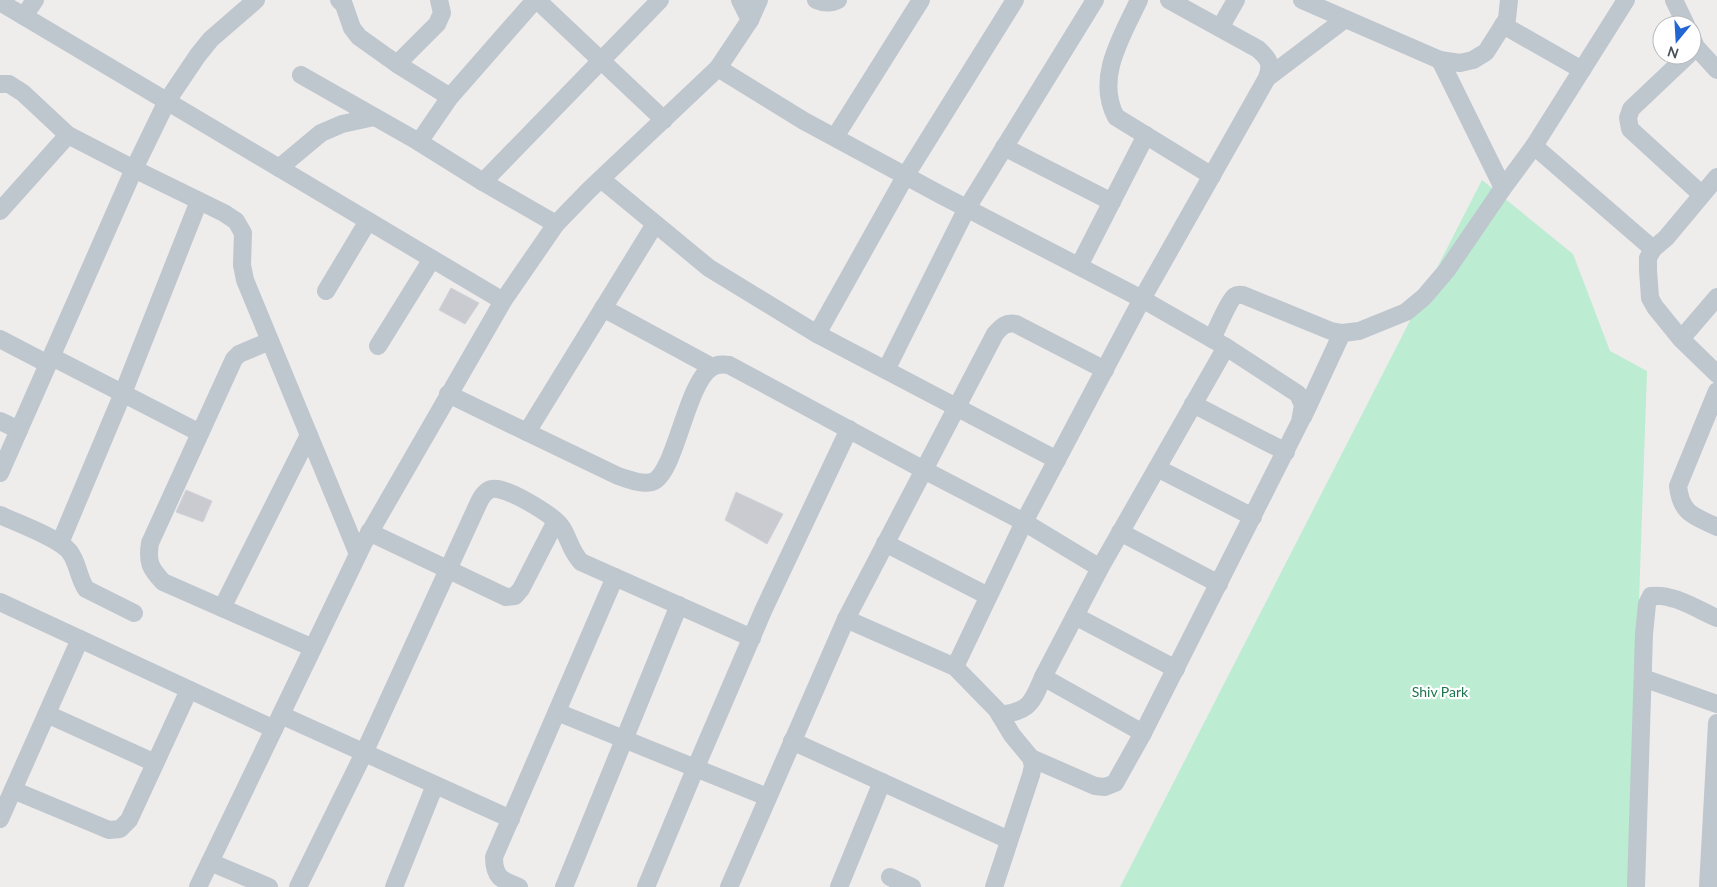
<svg xmlns="http://www.w3.org/2000/svg" width="1717" height="887" viewBox="0 0 1717 887" font-family="Lato,sans-serif">
<style>
.green{fill:#bcecd1}
.building{fill:#cacbd1;stroke:#d1d2d8}
.lines{fill:none;stroke-linecap:round;stroke-linejoin:round}
.minor{stroke:#bec6ce;stroke-width:18}
.labels{text-anchor:middle;stroke-width:4.5;stroke-linejoin:round;paint-order:stroke}
.park-label{font-size:14px;fill:#1b764d;stroke:#fff}
</style>
<rect width="100%" height="100%" fill="#efecec"/>
<polygon class="green" points="1482,180 1573,254 1610,351 1647,371 1629,887 1120,887"/>
<g class="building">
<polygon points="451,288 479,303 465,324 439,310"/>
<polygon points="186,490 212,501 203,522 176,512"/>
<polygon points="736,492 783,514 767,544 725,520"/>
</g>
<g class="lines">
<g class="minor">
<polyline points="339,0 344,5 352,28 359,37 397,64 450,97"/>
<polyline points="537,0 664,120"/>
<polyline points="740,0 750,20"/>
<path d="M816 0C823 3 830 4 838 0"/>
<path d="M1139 0C1122 36 1095 78 1116 117L1212 176"/>
<polyline points="1302,0 1440,60 1460,63 1473,60 1486,52 1507,19 1509,0"/>
<polyline points="1674,0 1686,25"/>
<polyline points="0,2 503,301"/>
<polyline points="24,16 35,0"/>
<polyline points="1503,25 1582,70"/>
<polyline points="1220,28 1236,0"/>
<polyline points="1692,38 1696,47 1717,70"/>
<polyline points="1688,55 1631,109 1628,118 1630,129 1701,194"/>
<polyline points="1440,60 1503,188"/>
<polyline points="397,64 437,24 442,13 439,0"/>
<path d="M718 68 804 121 941 195 1142 299 1267 78C1272 63 1269 59 1258 49L1169 0"/>
<polyline points="301,75 419,142 483,182 556,224"/>
<polyline points="1267,78 1345,19"/>
<polyline points="0,84 9,84 23,93 68,135 134,169 224,213 236,221 243,233 242,265 245,280 358,554"/>
<polyline points="835,137 921,0"/>
<polyline points="419,142 450,97 535,0"/>
<polyline points="1534,146 1653,249"/>
<polyline points="1004,147 1112,202"/>
<polyline points="279,168 321,133 342,124 374,117"/>
<polyline points="1717,177 1666,238 1653,249 1648,258 1648,270 1650,298 1655,307 1681,339 1717,374"/>
<polyline points="601,179 709,268 817,334 1057,460"/>
<polyline points="483,182 660,0"/>
<polyline points="0,211 68,135"/>
<polyline points="1079,266 1146,135"/>
<polyline points="326,291 368,221"/>
<polyline points="603,308 712,367"/>
<polyline points="817,334 906,175 1015,0"/>
<polyline points="0,339 48,364"/>
<path d="M1212 339C1216 331 1229 300 1235 296 1238 294 1240 295 1243 295L1331 331 1342 333 1359 331 1406 312 1424 297 1447 270 1503 188 1534 146 1626 0"/>
<polyline points="1681,339 1717,297"/>
<path d="M270 341 239 354 234 359 150 543C147 562 150 568 163 582L313 648"/>
<polyline points="378,346 432,259"/>
<polyline points="52,357 200,433"/>
<polyline points="886,370 967,208 1095,0"/>
<path d="M1717 391 1678 486C1681 514 1694 516 1717 527"/>
<path d="M448 394 618 476C628 479 641 485 652 482 675 475 686 384 711 368 716 364 723 364 729 365L924 470 1024 522 1100 568"/>
<polyline points="1193,404 1286,452"/>
<polyline points="1303,417 1342,333"/>
<polyline points="0,421 19,430"/>
<polyline points="527,432 655,224"/>
<polyline points="1157,468 1253,517"/>
<polyline points="0,473 134,169 167,101 198,55 211,39 256,0"/>
<path d="M0 515C17 523 57 537 69 551 78 562 78 577 86 589L134 613"/>
<polyline points="369,532 506,597 515,596 521,589 556,521"/>
<polyline points="1120,532 1219,584"/>
<polyline points="60,543 123,393 199,201"/>
<polyline points="885,543 988,596"/>
<polyline points="0,602 274,729"/>
<polyline points="222,608 309,435"/>
<polyline points="1075,616 1176,669"/>
<polyline points="846,619 955,667 997,710 1012,735 1031,758 1033,766 1031,775 994,887"/>
<polyline points="955,667 1024,522 1142,299 1226,347 1298,394 1303,405 1300,422 1143,733 1115,783 1105,787 1095,786 1031,758"/>
<polyline points="1043,677 1143,733"/>
<polyline points="1643,678 1717,704"/>
<polyline points="557,712 767,797"/>
<polyline points="47,714 155,763"/>
<polyline points="281,715 511,819"/>
<path d="M1000 715C1030 711 1032 703 1043 677L1100 568 1226 347"/>
<polyline points="792,741 1009,840"/>
<polyline points="13,790 109,830 120,829 129,820 189,690"/>
<polyline points="0,819 80,639"/>
<polyline points="210,862 269,887"/>
<polyline points="890,877 912,887"/>
<polyline points="198,887 363,544 503,301 556,224 589,190 718,68 750,20 759,0"/>
<path d="M298 887 364 753 479 502C482 496 486 490 492 489 506 486 551 514 560 525 569 536 569 549 581 562L752 638"/>
<polyline points="394,887 435,785"/>
<path d="M519 887C502 880 494 878 494 857L615 577"/>
<polyline points="564,887 679,605"/>
<polyline points="646,887 696,767 763,611 849,429"/>
<path d="M729 887 846 619 995 334C1002 326 1006 322 1016 324L1105 370"/>
<polyline points="839,887 882,782"/>
<path d="M1636 887 1644 634 1647 604 1651 596C1673 593 1698 610 1717 618"/>
<polyline points="1708,887 1717,723"/>
</g>
</g>
<g class="labels">
<g class="park-label">
<text x="1440" y="697">Shiv Park</text>
</g>
</g>
<g transform="translate(1677 40) rotate(198)"><circle r="24" fill="#ffffff" stroke="#b5b9bd"/>
<path d="M0-4L9 19L0 12L-9 19Z" fill="#2266d4"/>
<text y="-8" font-size="14" font-weight="bold" text-anchor="middle" fill="#464f59">N</text>
</g>
</svg>
